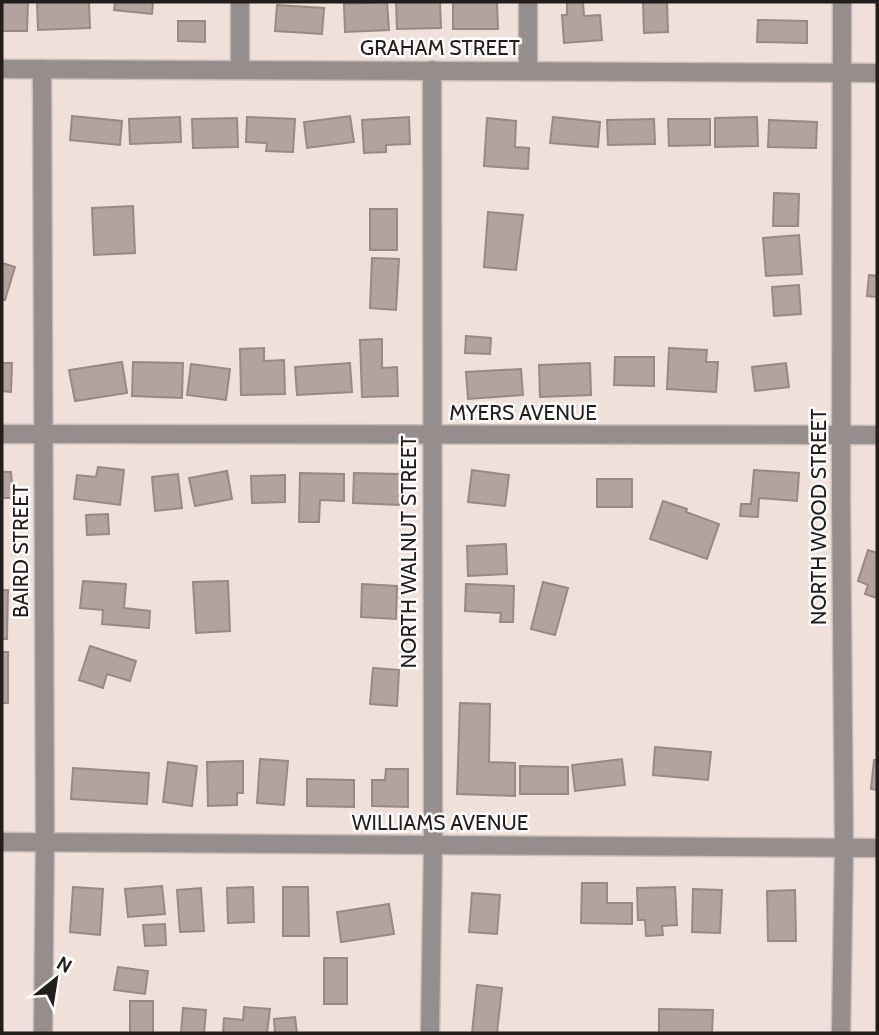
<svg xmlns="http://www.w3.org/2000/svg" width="879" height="1035" viewBox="0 0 879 1035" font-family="Cabin,sans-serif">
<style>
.building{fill:#b2a39e;stroke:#988984;stroke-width:2}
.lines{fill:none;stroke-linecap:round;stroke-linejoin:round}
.minor-casing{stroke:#cbbdb8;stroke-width:21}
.minor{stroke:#958e8c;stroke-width:18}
.labels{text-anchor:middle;stroke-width:5;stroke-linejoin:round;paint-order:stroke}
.street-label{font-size:21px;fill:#231d1b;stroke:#fff}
</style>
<rect width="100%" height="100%" fill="#f0e0da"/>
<g class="building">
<polygon points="2,2 28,2 27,31 2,31"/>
<polygon points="37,2 89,2 90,28 38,30"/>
<polygon points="115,2 153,2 152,14 114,10"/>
<polygon points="387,2 389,30 345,32 344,4"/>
<polygon points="396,2 440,2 441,28 397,29"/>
<polygon points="453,2 497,2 498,29 453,29"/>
<polygon points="567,2 583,2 584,16 600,15 602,40 564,43 562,15 567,15"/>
<polygon points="643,2 667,2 668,32 644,33"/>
<polygon points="277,5 324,8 322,34 275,31"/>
<polygon points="758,20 807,21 807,43 757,42"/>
<polygon points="178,21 205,21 205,42 178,41"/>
<polygon points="72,116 122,121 120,145 70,140"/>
<polygon points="350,116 354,142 307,148 304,122"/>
<polygon points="180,117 181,142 130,144 129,119"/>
<polygon points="247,117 295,119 293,152 266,151 267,143 246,142"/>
<polygon points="409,117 410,144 386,145 386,152 364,153 362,120"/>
<polygon points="553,117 600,122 598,147 550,143"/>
<polygon points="757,117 758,146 715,147 715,118"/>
<polygon points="237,118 238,147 193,148 192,119"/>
<polygon points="487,118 516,121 515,147 529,148 528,169 484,166"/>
<polygon points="654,119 655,144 608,145 607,120"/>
<polygon points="668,119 710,119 710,145 669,146"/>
<polygon points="769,120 817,122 816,148 768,147"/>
<polygon points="774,193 799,194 798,226 773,226"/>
<polygon points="133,206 135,253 94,255 92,208"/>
<rect x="370" y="209" width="27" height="41"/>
<polygon points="488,212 523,215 516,270 484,267"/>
<polygon points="799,235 802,274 766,276 763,238"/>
<polygon points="372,258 399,259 396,310 370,308"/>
<polygon points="2,263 15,267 5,300 2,300"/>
<polygon points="869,275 877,276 877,297 867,296"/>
<polygon points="799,285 801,314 774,316 772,287"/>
<polygon points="466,336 491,338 490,354 465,353"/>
<polygon points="382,339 382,368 397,367 398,396 362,397 360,340"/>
<polygon points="264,348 264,361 284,360 285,394 241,395 240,349"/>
<polygon points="669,348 707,350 706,362 718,362 716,392 667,389"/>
<polygon points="615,357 654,357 654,386 614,385"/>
<polygon points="122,362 127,393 75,401 69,370"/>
<polygon points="133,362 183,363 182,398 132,396"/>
<polygon points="2,363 12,363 11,392 2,391"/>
<polygon points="350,363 352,392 297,395 295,367"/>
<polygon points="590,363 591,395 540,397 539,365"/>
<polygon points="786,363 789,387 755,391 752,367"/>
<polygon points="191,364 230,369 226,400 187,395"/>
<polygon points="521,369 523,395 468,399 466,372"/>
<polygon points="98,467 124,470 120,505 74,499 77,475 96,477"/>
<polygon points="472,470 509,475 505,506 468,502"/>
<polygon points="754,470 799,473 797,501 759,498 758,517 740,516 741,504 751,504"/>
<polygon points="227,471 232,499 195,506 189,478"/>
<polygon points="2,472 11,472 13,498 2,498"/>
<polygon points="300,473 344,474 344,501 320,500 319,522 299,522"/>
<polygon points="354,473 400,474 399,505 353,503"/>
<polygon points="178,474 182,508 155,511 152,477"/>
<polygon points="285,475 285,502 252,503 251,476"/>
<rect x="597" y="479" width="35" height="28"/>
<polygon points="663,501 687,509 686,512 719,524 707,559 650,539"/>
<polygon points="108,514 109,534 87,535 86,515"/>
<polygon points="506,544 507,574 468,576 467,546"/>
<polygon points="868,550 877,553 877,598 865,594 868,585 858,581"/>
<polygon points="83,581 126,584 124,608 150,611 149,628 102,624 103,610 80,608"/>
<polygon points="228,581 230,631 196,633 193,582"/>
<polygon points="543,582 568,588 555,635 531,629"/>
<polygon points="362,584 397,586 396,619 361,617"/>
<polygon points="466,584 514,586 513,622 500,622 501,613 465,611"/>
<polygon points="2,590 8,590 7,639 2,639"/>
<polygon points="90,646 136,661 130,681 107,674 103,688 79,680"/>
<rect x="2" y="652" width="6" height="51"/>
<polygon points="373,668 399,670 397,706 370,704"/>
<polygon points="460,703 490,704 489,762 515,763 515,796 457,794"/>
<polygon points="655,747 711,752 708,780 653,775"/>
<polygon points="260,759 288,761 284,805 257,803"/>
<polygon points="622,759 625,785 575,791 572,765"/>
<polygon points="874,760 877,760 877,790 871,789"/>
<polygon points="243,761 243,793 237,793 237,805 208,806 207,762"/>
<polygon points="168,762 197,766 192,806 163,802"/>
<polygon points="520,766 568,767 568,794 520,794"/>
<polygon points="73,768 149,773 147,804 71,799"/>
<polygon points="386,769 408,769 408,807 372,806 372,780 385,780"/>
<polygon points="307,779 354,780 354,807 307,806"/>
<polygon points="582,883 607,883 607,903 632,903 632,924 581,923"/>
<polygon points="162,886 165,914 128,917 125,889"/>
<polygon points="73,887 103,889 100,935 70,932"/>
<polygon points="253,887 254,922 228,923 227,888"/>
<polygon points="283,887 308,887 309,936 283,936"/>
<polygon points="675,887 677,925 662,926 663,935 646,936 645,920 638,920 637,888"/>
<polygon points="201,888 204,931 180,932 177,890"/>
<polygon points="693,889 722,890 720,933 692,932"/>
<polygon points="795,890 796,941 768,941 767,891"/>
<polygon points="472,893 500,895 497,934 469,932"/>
<polygon points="389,904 394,934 341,942 337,912"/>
<polygon points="165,924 166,945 145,946 143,925"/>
<rect x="324" y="958" width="23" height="46"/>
<polygon points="118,967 148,971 145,994 114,990"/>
<polygon points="477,985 502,988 497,1033 472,1033"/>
<rect x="130" y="1001" width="23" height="32"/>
<polygon points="244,1007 270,1009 267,1033 223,1033 224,1018 243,1020"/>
<polygon points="183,1008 206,1010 204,1033 181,1033"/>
<polygon points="659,1009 713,1010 712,1033 659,1033"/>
<polygon points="295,1017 297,1033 275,1033 274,1019"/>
</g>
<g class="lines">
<g class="minor-casing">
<g id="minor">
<polyline points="2,69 877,73"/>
<polyline points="42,69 45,842 43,1033"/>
<polyline points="240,69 240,2"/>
<polyline points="528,71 528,2"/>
<polyline points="2,434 877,435"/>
<polyline points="2,842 877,848"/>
<polyline points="430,1033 433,846 432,70"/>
<polyline points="841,1033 844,847 841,502 842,2"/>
</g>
</g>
<use href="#minor" class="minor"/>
</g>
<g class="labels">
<g class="street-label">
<text x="440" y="55">GRAHAM STREET</text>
<text x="523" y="420">MYERS AVENUE</text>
<text transform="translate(819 517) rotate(-90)" y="7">NORTH WOOD STREET</text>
<text transform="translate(21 551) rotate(-90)" y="7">BAIRD STREET</text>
<text transform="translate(409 552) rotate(-90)" y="7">NORTH WALNUT STREET</text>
<text x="440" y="830">WILLIAMS AVENUE</text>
</g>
</g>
<rect width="879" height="1035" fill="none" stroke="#231d1b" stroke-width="7"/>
<g transform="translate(56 979) rotate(30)" stroke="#ffffff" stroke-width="5" paint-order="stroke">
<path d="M0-5L12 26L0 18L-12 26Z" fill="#231d1b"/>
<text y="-10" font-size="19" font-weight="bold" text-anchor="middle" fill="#231d1b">N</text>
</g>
</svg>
